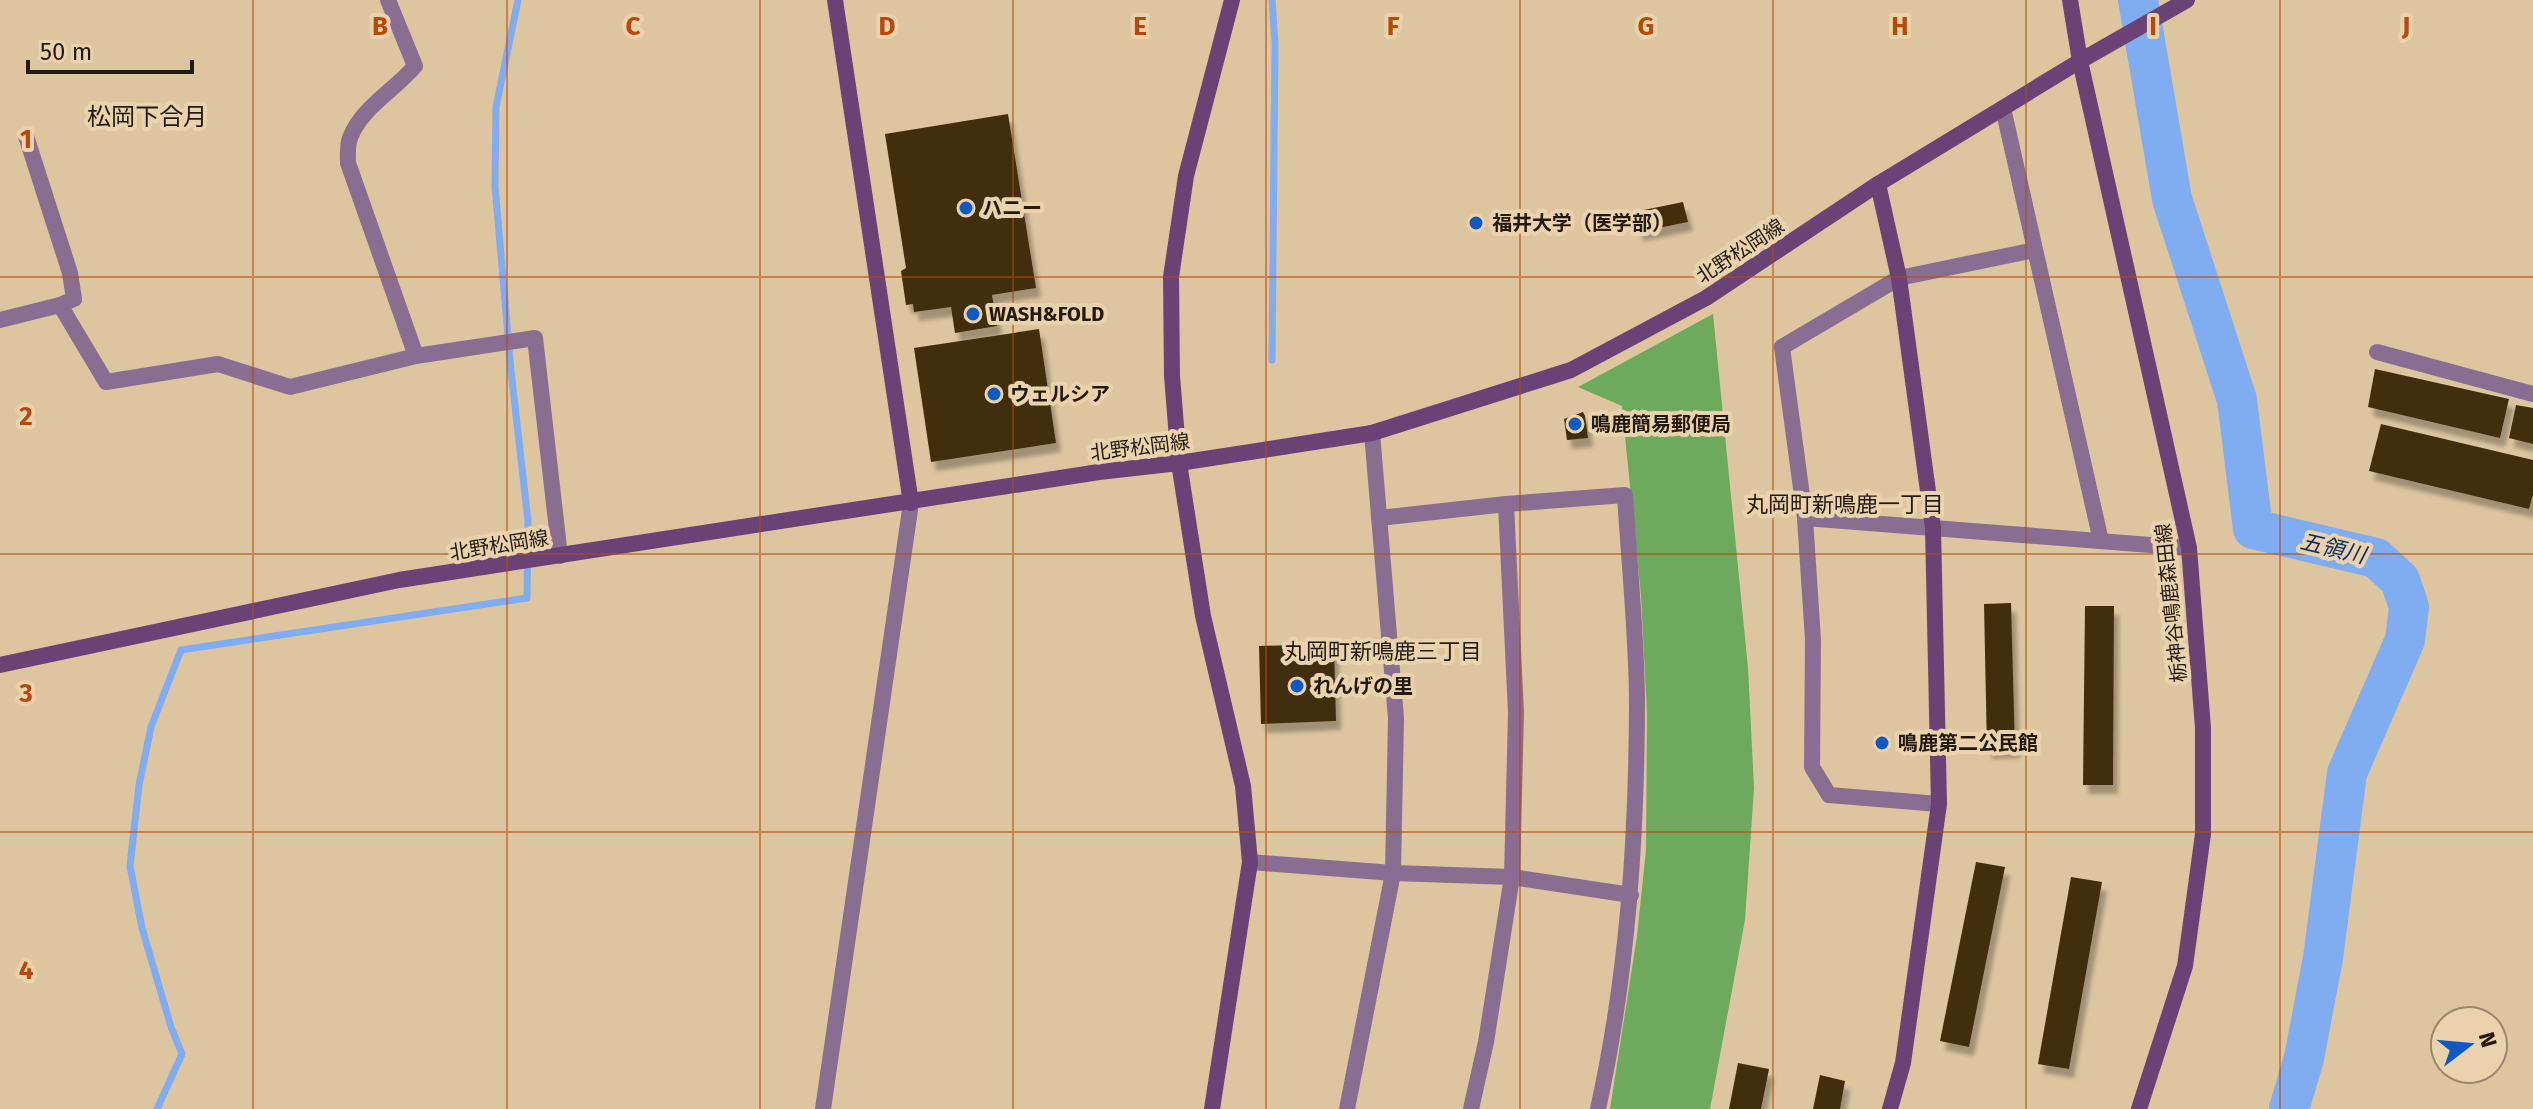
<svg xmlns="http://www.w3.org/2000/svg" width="2533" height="1109" viewBox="0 0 2533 1109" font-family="'Fira Sans','Noto Sans JP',sans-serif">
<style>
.green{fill:#6daa5d}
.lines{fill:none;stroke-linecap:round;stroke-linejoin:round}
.stream{stroke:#80acf2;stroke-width:7}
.river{stroke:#80acf2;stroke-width:40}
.building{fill:#422f0b;filter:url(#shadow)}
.street{stroke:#8a6e92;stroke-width:16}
.secondary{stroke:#6b4276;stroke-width:16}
.grid{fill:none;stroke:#b7490c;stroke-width:2;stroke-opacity:0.55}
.poi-dot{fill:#0f59c3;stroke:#ead2ac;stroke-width:3}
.labels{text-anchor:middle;stroke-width:8;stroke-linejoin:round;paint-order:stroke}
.poi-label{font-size:20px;font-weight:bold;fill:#231a0c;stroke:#ead2ac;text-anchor:start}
.street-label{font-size:20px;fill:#231a0c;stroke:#ead2ac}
.neighbourhood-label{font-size:22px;fill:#231a0c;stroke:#ead2ac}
.water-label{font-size:22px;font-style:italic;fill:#0d3065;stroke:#ead2ac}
.quarter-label{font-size:24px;fill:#231a0c;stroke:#ead2ac}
.grid-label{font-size:26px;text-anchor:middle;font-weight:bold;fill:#b7490c;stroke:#ead2ac;stroke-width:8;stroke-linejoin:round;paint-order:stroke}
</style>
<defs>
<filter id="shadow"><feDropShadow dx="5" dy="9" stdDeviation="2" flood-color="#0004"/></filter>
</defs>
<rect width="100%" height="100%" fill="#ddc59f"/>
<polygon class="green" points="1713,314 1748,668 1754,788 1745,920 1710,1109 1610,1109 1637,936 1646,850 1647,714 1641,596 1622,406 1578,387"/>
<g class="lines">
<g class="stream">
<polyline points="1272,0 1275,44 1272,360"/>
<polyline points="157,1109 182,1054 171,1027 142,928 130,866 139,785 151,727 181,650 527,598 528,521 511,371 495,186 496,107 518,0"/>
</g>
<polyline class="river" points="2138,0 2172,199 2237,400 2253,529 2376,558 2400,580 2409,607 2405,640 2347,773 2323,958 2304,1058 2289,1109"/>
</g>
<g class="building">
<polygon points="1008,114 1036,288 992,295 997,326 955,333 951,307 914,312 913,304 906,305 901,271 906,268 885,134"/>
<polygon points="1683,202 1688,222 1638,232 1634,212"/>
<polygon points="1039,329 1056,443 931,462 914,348"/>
<polygon points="2375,369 2509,399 2500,438 2368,407"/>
<polygon points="2516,405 2533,408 2533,444 2509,438"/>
<polygon points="1583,412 1585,416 1588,438 1567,440 1564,419"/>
<polygon points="2381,424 2533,460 2533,494 2529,509 2369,471"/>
<polygon points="2011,603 2015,749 1987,750 1984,604"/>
<polygon points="2085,606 2114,606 2113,785 2083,785"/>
<polygon points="1334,644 1336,721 1261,724 1259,646"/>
<polygon points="1976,862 2005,867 1969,1047 1940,1041"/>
<polygon points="2071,877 2102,882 2069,1069 2038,1064"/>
<polygon points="1738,1063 1769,1069 1761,1109 1729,1109"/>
<polygon points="1820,1075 1845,1081 1840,1109 1813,1109"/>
</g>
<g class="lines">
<g class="street">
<path d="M388 0 415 66C395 90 361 108 350 138 347 145 348 155 348 163L416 356"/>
<polyline points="2003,108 2101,541"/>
<polyline points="60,305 106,382 218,364 290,387 416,356 535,338 560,556"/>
<polyline points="0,320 60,305 74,299 70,273 26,136"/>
<polyline points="2377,352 2533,394"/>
<path d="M1379 518 1506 504 1625 495C1629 561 1636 629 1637 696 1637 835 1628 973 1598 1109"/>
<polyline points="1805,518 2189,548"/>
<polyline points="1939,804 1829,795 1812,767 1813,640 1805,518 1782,347 1899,278 2035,250"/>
<polyline points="1250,862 1393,873 1512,877 1631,895"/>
<polyline points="823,1109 911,503"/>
<polyline points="1347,1109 1393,873 1396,718 1372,433"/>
<polyline points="1471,1109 1486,1042 1512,877 1516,713 1506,504"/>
</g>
<g class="secondary">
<polyline points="835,0 911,503"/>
<polyline points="2070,0 2080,61 2189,548 2203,728 2203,834 2185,966 2139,1109"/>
<polyline points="1878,184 1899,278 1933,528 1939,804 1903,1063 1890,1109"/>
<polyline points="0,665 399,580 1099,472 1179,463 1372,433 1571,370 1706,298 1878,184 2080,61 2187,0"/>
<polyline points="1212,1109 1250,862 1243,786 1203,616 1179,463 1172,376 1171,277 1186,176 1232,0"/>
</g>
</g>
<path class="grid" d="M253 0V1109M507 0V1109M760 0V1109M1013 0V1109M1266 0V1109M1520 0V1109M1773 0V1109M2026 0V1109M2280 0V1109M0 277H2533M0 554H2533M0 832H2533"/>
<g class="poi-dot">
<circle cx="966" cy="208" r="8"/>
<circle cx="1476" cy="223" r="8"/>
<circle cx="973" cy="314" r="8"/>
<circle cx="994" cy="394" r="8"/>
<circle cx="1575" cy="424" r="8"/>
<circle cx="1297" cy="686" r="8"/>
<circle cx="1882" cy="743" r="8"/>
</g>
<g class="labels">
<g class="poi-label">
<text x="982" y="215">ハニー</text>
<text x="1492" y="230">福井大学（医学部）</text>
<text x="989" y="321">WASH&amp;FOLD</text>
<text x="1010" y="401">ウェルシア</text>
<text x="1591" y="431">鳴鹿簡易郵便局</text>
<text x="1313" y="693">れんげの里</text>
<text x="1898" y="750">鳴鹿第二公民館</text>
</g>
<g class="street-label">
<text transform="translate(1740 251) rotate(-33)" y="7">北野松岡線</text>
<text transform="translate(1140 447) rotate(-7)" y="7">北野松岡線</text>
<text transform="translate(499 545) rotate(-9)" y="7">北野松岡線</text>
<text transform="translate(2171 603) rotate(-96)" y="7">栃神谷鳴鹿森田線</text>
</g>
<g class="neighbourhood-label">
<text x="1845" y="512">丸岡町新鳴鹿一丁目</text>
<text x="1383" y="659">丸岡町新鳴鹿三丁目</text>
</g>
<g class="water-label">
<text transform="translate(2333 548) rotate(13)" y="8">五領川</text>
</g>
<g class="quarter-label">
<text x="147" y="125">松岡下合月</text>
</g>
</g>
<g class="grid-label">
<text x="380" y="35">B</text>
<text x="633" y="35">C</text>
<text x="887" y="35">D</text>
<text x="1140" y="35">E</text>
<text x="1393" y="35">F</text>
<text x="1646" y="35">G</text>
<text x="1900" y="35">H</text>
<text x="2153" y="35">I</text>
<text x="2406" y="35">J</text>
<text x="26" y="148">1</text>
<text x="26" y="425">2</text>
<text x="26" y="702">3</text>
<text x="26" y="979">4</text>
</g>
<g transform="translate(2469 1045) rotate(74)"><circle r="38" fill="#ead2ac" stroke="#9a886c" stroke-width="2"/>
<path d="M0-6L14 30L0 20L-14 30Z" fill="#0f59c3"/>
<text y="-12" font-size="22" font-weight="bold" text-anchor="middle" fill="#231a0c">N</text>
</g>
<path d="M28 60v12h164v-12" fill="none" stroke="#231a0c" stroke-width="4"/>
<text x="40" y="60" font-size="24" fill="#231a0c" stroke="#ead2ac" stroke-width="6" paint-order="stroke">50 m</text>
</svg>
